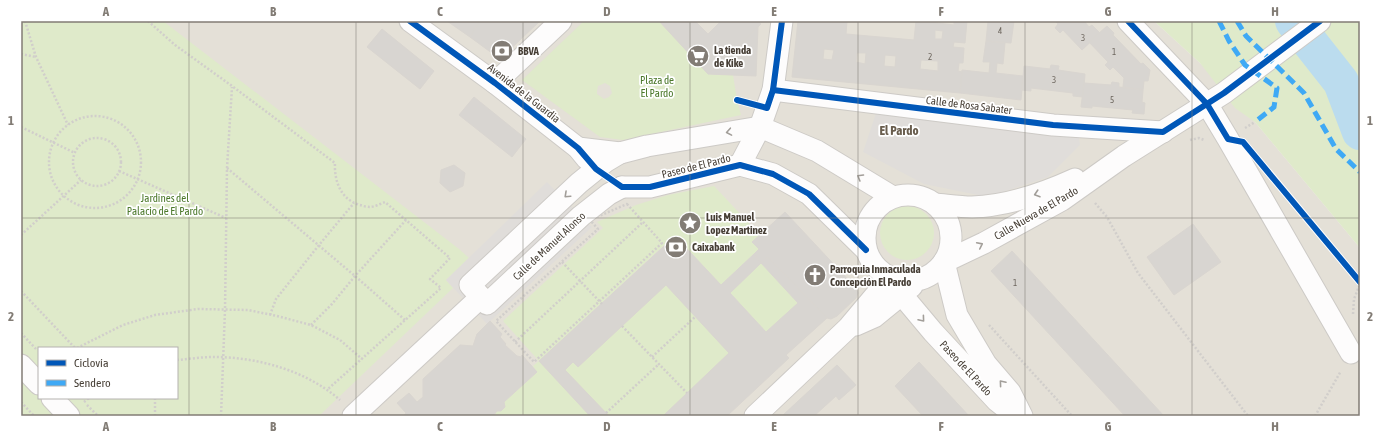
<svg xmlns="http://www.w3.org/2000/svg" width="1381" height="437" viewBox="0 0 1381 437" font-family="'Asap Condensed',sans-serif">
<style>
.residential{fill:#e4e0d7;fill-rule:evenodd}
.green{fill:#dfeaca;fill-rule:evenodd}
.parking{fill:#e0ddda}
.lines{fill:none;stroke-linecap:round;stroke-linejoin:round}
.river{stroke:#bbdcee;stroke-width:36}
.building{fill:#d8d5d1;stroke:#d9d5d0;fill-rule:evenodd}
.minor-casing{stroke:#cdcac6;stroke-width:23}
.path{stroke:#d1cecb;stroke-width:2.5;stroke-dasharray:2 2;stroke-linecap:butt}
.minor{stroke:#fdfcfc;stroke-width:21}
.quiet{stroke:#3fa9f5;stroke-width:5;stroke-dasharray:10 5;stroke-linecap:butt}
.cycleway-casing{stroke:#fff;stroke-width:8}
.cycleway{stroke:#0057b8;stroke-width:6}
.oneway{stroke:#a29e99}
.grid{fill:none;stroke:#827c75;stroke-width:1;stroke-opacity:0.55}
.labels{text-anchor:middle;stroke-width:3.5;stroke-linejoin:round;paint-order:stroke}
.number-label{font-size:9px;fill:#6d665e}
.poi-label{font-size:11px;font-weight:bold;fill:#473f36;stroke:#fff;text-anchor:start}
.park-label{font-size:11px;fill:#4b782a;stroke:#fff}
.street-label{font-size:11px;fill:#473f36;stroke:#fff}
.quarter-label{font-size:13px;font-weight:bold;fill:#695d4d;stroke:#fff}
.neatline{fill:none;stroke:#827c75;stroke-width:1.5}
.grid-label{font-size:13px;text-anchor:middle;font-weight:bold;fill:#827c75}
</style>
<rect width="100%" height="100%" fill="#f0eeea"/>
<path class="residential" d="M21 21H1154L1200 63 1255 122 1360 248V416H21ZM39 348H177V398H39Z"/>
<g class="green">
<path d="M21 21H163L459 249 469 258 446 280 453 288 319 416H21ZM39 348H177V398H39Z"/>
<path d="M584 21H659L708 74 733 75 737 100 741 115 623 140 600 137 522 80ZM605 83 610 86 612 93 609 97 604 99 597 94V91L598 86Z"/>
<polygon points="1154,21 1360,21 1360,248 1255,122 1235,108 1200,63"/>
<polygon points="714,186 760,235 753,242 759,249 721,285 674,236 539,361 590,416 493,416 497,411 501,411 505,407 504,402 537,372 533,366 539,361 503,321 603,228 597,222 636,205 668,195"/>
<circle cx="907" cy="233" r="27"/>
<polygon points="761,263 798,303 766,332 730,293"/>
<polygon points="666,285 729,353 663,416 609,416 565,370 573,362 578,367"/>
</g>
<g class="parking">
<polygon points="882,95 1076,118 1080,145 1048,177 988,197 924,184 863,152"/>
<polygon points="547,182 592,227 487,324 446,280"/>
</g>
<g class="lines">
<polyline class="river" points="1293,21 1341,82 1360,132"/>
</g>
<g class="building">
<polygon points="447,21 480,21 470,37"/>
<polygon points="480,21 540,21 500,59 470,37"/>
<polygon points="659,21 695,21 708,34 721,21 758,21 761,24 708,74"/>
<path d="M798 21H847L846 34 914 40 916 21H929V22L954 25V21H967L965 43 954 42 953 47 964 48 963 63H959L958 71 962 72 960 93 792 77ZM935 30 943 31 942 39H935ZM824 49 834 50 832 60 823 59ZM857 53H866L865 64 856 62ZM885 55 896 56 895 67 884 66ZM921 60 938 61V71L920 69Z"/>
<polygon points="988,21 1014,21 1011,43 986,41"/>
<polygon points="1055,21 1084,21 1089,27 1092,25 1100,33 1082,50 1063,30 1060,33 1055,28 1058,24"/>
<polygon points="1107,26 1114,33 1113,35 1141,64 1143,63 1150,70 1148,81 1144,81 1143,90 1123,87 1124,78 1113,67 1110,70 1105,65 1108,62 1089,42"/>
<polygon points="758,27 756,76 708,74"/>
<polygon points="382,29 434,71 420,89 367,47"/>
<polygon points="986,41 1005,43 1003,64 997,63 996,73 1023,76 1021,100 960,93 962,70 989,73 990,62 983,62"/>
<polygon points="1051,65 1059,66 1058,70 1085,74 1083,97 1073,96 1073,93 1031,88 1031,91 1022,90 1024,66 1050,69"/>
<polygon points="1112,82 1119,83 1119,87 1143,90 1142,102 1145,103 1144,114 1132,113 1133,110 1092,106 1092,108 1081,107 1084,83 1111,85"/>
<polygon points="474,97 526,139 512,157 459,115"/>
<polygon points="454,165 465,173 463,186 450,192 440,183 441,170"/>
<polygon points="785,212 856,288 858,293 856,298 837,316 831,319 827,318 768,257 761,263 754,254 759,249 752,242"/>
<polygon points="1193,224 1221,262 1174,295 1147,257"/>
<path d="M675 236 721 285 754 254 761 263 768 257 827 318 786 355 789 358 727 416H663L729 353 666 285 578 367 573 362 565 370 609 416H590L539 361ZM761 263 798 303 766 332 730 293Z"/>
<polygon points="1012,251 1164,416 1125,416 991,271"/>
<polygon points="490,321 502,334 500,337 506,344 505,345 517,356 521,357 522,355 537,372 504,402 505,407 501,411 497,411 493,416 403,416 406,413 397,403 409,393 417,402 423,397 423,379 460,345 473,346 477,334"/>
<polygon points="919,362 969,416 923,416 895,386"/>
<polygon points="837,365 856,385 839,400 836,396 814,416 782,416"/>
</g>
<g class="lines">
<g class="minor-casing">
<g id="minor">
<polyline points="410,21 495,83 578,148 587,159"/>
<polyline points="1128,21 1207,104 1228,139 1351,353"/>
<polyline points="495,83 561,21"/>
<polyline points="773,90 1053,125 1163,132"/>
<polyline points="578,148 620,153 647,146 760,127 817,151 893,197"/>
<polyline points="620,153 605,162 579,183 470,285 487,304 581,216 609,194 622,187"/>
<polyline points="740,165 760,127 773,90 782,21"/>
<polyline points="622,187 650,187 740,165 773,174 809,194 866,250"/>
<circle cx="908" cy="238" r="43"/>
<path d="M935 204C947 205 960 207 972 207 1008 206 1042 194 1075 179"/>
<polyline points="944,262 984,243 1062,200 1124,156 1224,93 1320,21"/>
<polyline points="944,262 957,315 986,364 1010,392 1022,416"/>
<polyline points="890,278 902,295 933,332 997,401 1016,416"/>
<polyline points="856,325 874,317 912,286"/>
<polyline points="21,365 39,384"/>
<polyline points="52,398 69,416"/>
<polyline points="353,416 481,297"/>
<polyline points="755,416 848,328 890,278"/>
</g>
</g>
<g class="path">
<polyline points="25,21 36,57 68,125"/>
<path d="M148 21 175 45 232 86 335 163C334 181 341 200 360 205 363 206 367 207 370 207 374 207 380 204 385 202L450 258 430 279 441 288 328 389"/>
<polyline points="21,54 36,57"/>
<circle cx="95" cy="162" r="46"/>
<polyline points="21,127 75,153"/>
<polyline points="1245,128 1255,122"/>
<circle cx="97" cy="162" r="24"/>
<polyline points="1190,140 1199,138 1204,140"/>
<polyline points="227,168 355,276 405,320"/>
<polyline points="119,171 226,218"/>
<polyline points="1095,203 1107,217 1138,273 1248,416"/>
<polygon points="627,204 662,243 534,362 496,321 598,229 590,220"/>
<polyline points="21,235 81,180"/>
<polyline points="562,262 602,304"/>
<polyline points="21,291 75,348"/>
<polyline points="1353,314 1354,299 1360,284"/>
<polyline points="270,315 276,299 319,245 354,203"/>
<polyline points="311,325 332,304 355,276 406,220"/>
<polyline points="989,325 1072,416"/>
<polyline points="622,326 687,393"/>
<polyline points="21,333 36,349"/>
<polyline points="515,342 643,222"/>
<polyline points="77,348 123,325 155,315 198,309 248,310 277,316 311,325 340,340 362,359"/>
<polyline points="652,357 695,317"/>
<path d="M177 360C189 359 202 357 214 357 258 357 307 371 340 400"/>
<polyline points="21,402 34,416"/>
<polyline points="84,402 89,398"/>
<polyline points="87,405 98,416"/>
<polyline points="606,413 659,364"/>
<polyline points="155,416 155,398"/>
<polyline points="221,416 225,310 227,168 232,87"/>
<polyline points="1315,416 1341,371"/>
</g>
<use href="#minor" class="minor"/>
<g class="quiet">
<polyline points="1219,21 1229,41 1245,65 1277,88 1274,107 1255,122"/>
<polyline points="1237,21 1246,36 1304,93 1336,149 1360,172"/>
</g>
<g class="cycleway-casing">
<g id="cycleway">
<polyline points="410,21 495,83 578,148 596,169 622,187 650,187 740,165 773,174 809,194 866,250"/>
<polyline points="1128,21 1207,104 1228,139 1243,142 1360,282"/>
<polyline points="773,90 1053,125 1163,132 1224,93 1320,21"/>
<polyline points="737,100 767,108 773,90 782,21"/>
</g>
</g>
<use href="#cycleway" class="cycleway"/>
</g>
<defs><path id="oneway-chevron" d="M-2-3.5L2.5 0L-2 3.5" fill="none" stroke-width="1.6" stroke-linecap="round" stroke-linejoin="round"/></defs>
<g class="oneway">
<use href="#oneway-chevron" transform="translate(729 132) rotate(170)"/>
<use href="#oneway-chevron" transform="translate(860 177) rotate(-149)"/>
<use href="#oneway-chevron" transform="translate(1037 194) rotate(162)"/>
<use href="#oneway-chevron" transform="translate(567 195) rotate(137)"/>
<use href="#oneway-chevron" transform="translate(980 245) rotate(-26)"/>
<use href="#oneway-chevron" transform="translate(922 319) rotate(50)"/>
<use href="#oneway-chevron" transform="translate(1002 383) rotate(-130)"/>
</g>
<path class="grid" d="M189 21V416M356 21V416M523 21V416M690 21V416M858 21V416M1025 21V416M1192 21V416M21 218H1360"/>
<defs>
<g id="bank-disc" transform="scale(1.15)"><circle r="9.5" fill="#827c75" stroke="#fff"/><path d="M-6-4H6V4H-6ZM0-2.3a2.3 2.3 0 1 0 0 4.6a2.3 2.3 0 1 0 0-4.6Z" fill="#fff"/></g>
<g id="supermarket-disc" transform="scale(1.15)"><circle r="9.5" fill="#827c75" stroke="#fff"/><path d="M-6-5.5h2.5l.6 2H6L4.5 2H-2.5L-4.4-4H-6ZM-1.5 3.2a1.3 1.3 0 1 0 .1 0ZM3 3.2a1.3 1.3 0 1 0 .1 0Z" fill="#fff"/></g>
<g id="sight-disc" transform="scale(1.15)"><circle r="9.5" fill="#827c75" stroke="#fff"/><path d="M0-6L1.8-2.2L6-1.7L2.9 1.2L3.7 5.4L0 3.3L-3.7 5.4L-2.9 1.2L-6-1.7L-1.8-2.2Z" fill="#fff"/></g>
<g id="church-disc" transform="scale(1.15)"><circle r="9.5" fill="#827c75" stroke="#fff"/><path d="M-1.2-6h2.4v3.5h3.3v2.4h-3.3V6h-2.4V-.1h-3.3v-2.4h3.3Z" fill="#fff"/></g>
</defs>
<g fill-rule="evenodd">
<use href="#bank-disc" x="502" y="51"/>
<use href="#supermarket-disc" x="698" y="56"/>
<use href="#sight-disc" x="690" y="223"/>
<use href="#bank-disc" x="676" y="247"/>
<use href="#church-disc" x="815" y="275"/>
</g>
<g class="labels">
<g class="number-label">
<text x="1000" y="34">4</text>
<text x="1083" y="41">3</text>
<text x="1114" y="55">1</text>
<text x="930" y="60">2</text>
<text x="1054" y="83">3</text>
<text x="1112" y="103">5</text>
<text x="1015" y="286">1</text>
</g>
<g class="poi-label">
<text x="714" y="54">La tienda<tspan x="714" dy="13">de Kike</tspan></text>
<text x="518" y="55">BBVA</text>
<text x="706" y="221">Luis Manuel<tspan x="706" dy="13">Lopez Martinez</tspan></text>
<text x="692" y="251">Caixabank</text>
<text x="830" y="273">Parroquia Inmaculada<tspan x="830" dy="13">Concepción El Pardo</tspan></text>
</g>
<g class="park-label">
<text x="657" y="84">Plaza de<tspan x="657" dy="13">El Pardo</tspan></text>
<text x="165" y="202">Jardines del<tspan x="165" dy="13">Palacio de El Pardo</tspan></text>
</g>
<g class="street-label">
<text transform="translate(524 93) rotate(38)" y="4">Avenida de la Guardia</text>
<text transform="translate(969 105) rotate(7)" y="4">Calle de Rosa Sabater</text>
<text transform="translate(696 166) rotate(-14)" y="4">Paseo de El Pardo</text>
<text transform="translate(1036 213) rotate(-30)" y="4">Calle Nueva de El Pardo</text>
<text transform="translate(549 246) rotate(-43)" y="4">Calle de Manuel Alonso</text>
<text transform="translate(966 368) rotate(47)" y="4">Paseo de El Pardo</text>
</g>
<g class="quarter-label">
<text x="899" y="135">El Pardo</text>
</g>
</g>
<rect width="1381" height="437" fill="none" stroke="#ffffff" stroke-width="44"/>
<rect x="38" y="347" width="140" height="52" fill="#ffffff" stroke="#b5b2af"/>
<rect x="46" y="360" width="20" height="6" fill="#0057b8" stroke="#b5b2af"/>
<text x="74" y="367" font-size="12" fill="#473f36">Ciclovía</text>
<rect x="46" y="380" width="20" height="6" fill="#3fa9f5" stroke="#b5b2af"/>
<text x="74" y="387" font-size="12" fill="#473f36">Sendero</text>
<rect x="22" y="22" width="1337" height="393" class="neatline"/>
<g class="grid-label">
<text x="106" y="16">A</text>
<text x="273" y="16">B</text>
<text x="440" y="16">C</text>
<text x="607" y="16">D</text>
<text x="774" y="16">E</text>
<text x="941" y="16">F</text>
<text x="1108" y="16">G</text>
<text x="1275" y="16">H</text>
<text x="11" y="125">1</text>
<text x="1370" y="125">1</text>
<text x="11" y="321">2</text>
<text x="1370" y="321">2</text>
<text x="106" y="431">A</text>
<text x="273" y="431">B</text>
<text x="440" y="431">C</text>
<text x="607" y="431">D</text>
<text x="774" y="431">E</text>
<text x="941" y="431">F</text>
<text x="1108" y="431">G</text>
<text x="1275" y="431">H</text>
</g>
</svg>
